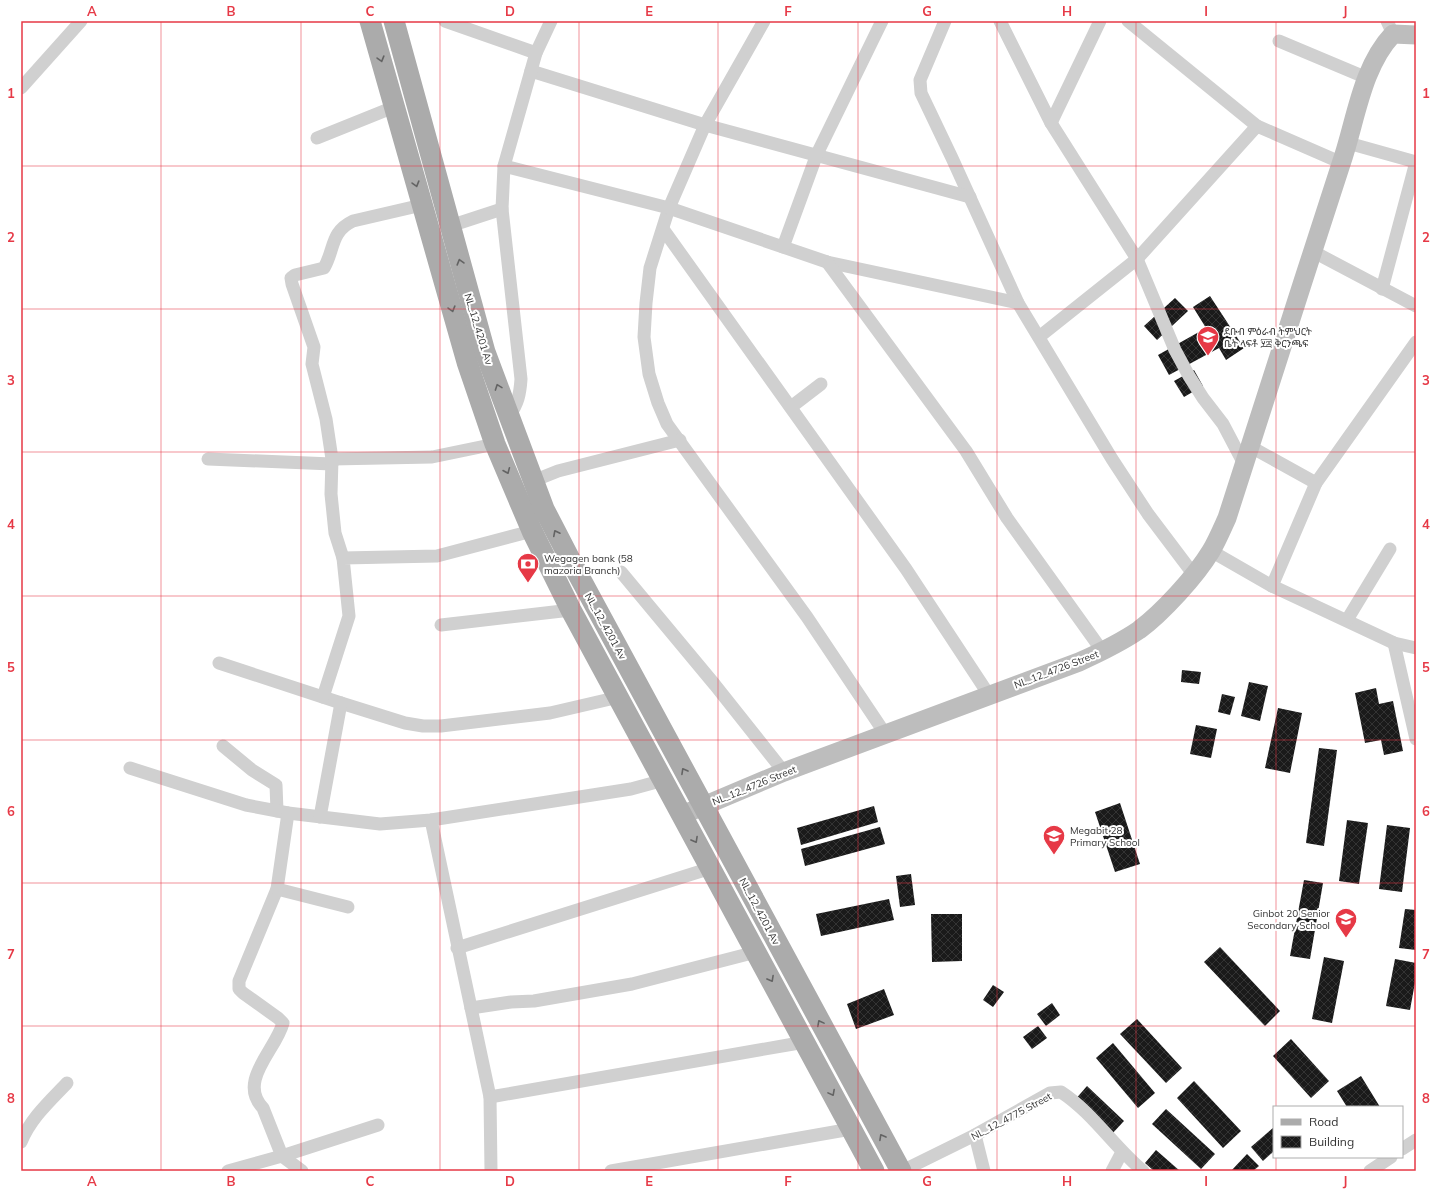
<svg xmlns="http://www.w3.org/2000/svg" width="1437" height="1192" viewBox="0 0 1437 1192" font-family="Mulish,'Noto Sans Ethiopic',sans-serif">
<style>
.building{fill:url(#building-cross-hatch)}
.lines{fill:none;stroke-linecap:round;stroke-linejoin:round}
.street{stroke:#d0d0d0;stroke-width:13}
.secondary{stroke:#bdbdbd;stroke-width:19}
.primary{stroke:#ababab;stroke-width:21}
.oneway{stroke:#636363}
.grid{fill:none;stroke:#e63946;stroke-width:1;stroke-opacity:0.55}
.labels{text-anchor:middle;stroke-width:4;stroke-linejoin:round;paint-order:stroke}
.street-label{font-size:10px;fill:#333;stroke:#fff}
.poi-label{font-size:10px;fill:#333;stroke:#fff;text-anchor:start}
.neatline{fill:none;stroke:#e63946;stroke-width:1.5}
.grid-label{font-size:13px;text-anchor:middle;font-weight:bold;fill:#e63946}
</style>
<defs>
<pattern id="building-cross-hatch" width="8" height="8" patternUnits="userSpaceOnUse"><rect width="8" height="8" fill="#1a1a1a"/><path d="M0 0l8 8M0 8l8-8" fill="none" stroke="#333"/></pattern>
</defs>
<rect width="100%" height="100%" fill="#fff"/>
<g class="building">
<polygon points="1210,296 1244,348 1226,360 1219,348 1169,375 1158,355 1206,328 1193,307"/>
<polygon points="1175,298 1188,311 1157,340 1144,326"/>
<polygon points="1194,370 1203,386 1184,397 1174,381"/>
<polygon points="1182,670 1201,672 1199,684 1181,682"/>
<polygon points="1249,682 1268,686 1260,721 1241,716"/>
<polygon points="1376,688 1379,704 1393,701 1403,751 1384,755 1381,740 1365,743 1355,693"/>
<polygon points="1222,694 1235,697 1230,715 1218,712"/>
<polygon points="1278,708 1302,713 1290,773 1265,768"/>
<polygon points="1196,725 1217,729 1211,758 1190,754"/>
<polygon points="1319,748 1337,750 1324,846 1306,843"/>
<polygon points="1120,803 1140,864 1115,872 1095,812"/>
<polygon points="874,806 878,822 801,845 797,828"/>
<polygon points="1347,820 1368,823 1359,884 1339,881"/>
<polygon points="1387,825 1410,828 1402,892 1379,889"/>
<polygon points="880,827 885,844 805,866 801,849"/>
<polygon points="911,874 915,905 900,907 896,876"/>
<polygon points="1304,880 1323,883 1310,959 1290,956"/>
<polygon points="889,899 894,920 821,936 816,914"/>
<polygon points="1405,909 1416,910 1416,950 1399,948"/>
<polygon points="931,914 962,914 962,961 932,962"/>
<polygon points="1220,947 1280,1011 1265,1026 1204,962"/>
<polygon points="1324,957 1344,961 1332,1023 1312,1019"/>
<polygon points="1395,959 1416,963 1416,977 1410,1010 1386,1006"/>
<polygon points="993,985 1004,992 993,1007 983,1000"/>
<polygon points="884,989 894,1015 856,1029 847,1004"/>
<polygon points="1052,1003 1060,1015 1046,1026 1037,1014"/>
<polygon points="1137,1019 1182,1068 1166,1083 1120,1034"/>
<polygon points="1038,1026 1047,1038 1032,1049 1023,1037"/>
<polygon points="1291,1039 1329,1081 1311,1098 1273,1056"/>
<polygon points="1113,1043 1155,1093 1138,1108 1096,1058"/>
<polygon points="1361,1076 1380,1107 1347,1107 1337,1091"/>
<polygon points="1194,1081 1241,1131 1223,1148 1177,1098"/>
<polygon points="1087,1086 1124,1121 1111,1135 1074,1101"/>
<polygon points="1166,1109 1215,1154 1201,1169 1152,1124"/>
<polygon points="1274,1127 1274,1151 1263,1161 1251,1147"/>
<polygon points="1156,1150 1180,1171 1154,1171 1145,1163"/>
<polygon points="1247,1154 1259,1166 1253,1171 1231,1171"/>
</g>
<g class="lines">
<g class="street">
<polyline points="445,21 536,53"/>
<polyline points="764,21 705,125 669,208 650,268 646,303 644,337 649,374 658,403 667,424 807,617 886,735"/>
<polyline points="945,21 920,80 921,93 952,158 1018,303 1112,459 1148,514 1194,575"/>
<polyline points="1000,21 1051,123 1137,259 1175,350 1189,376 1203,398 1223,424 1244,464"/>
<polyline points="1128,21 1257,126"/>
<polyline points="1387,21 1393,34"/>
<polyline points="1279,41 1367,78"/>
<polyline points="531,71 705,125 970,197"/>
<polyline points="21,88 81,21"/>
<polyline points="1051,123 1100,21"/>
<polyline points="317,138 394,107"/>
<polyline points="1348,143 1416,162"/>
<polyline points="504,166 669,208 827,262 1018,303"/>
<polyline points="450,226 502,209"/>
<polyline points="663,229 906,569 989,695"/>
<polyline points="783,247 817,154 882,21"/>
<polyline points="1312,251 1416,306"/>
<polyline points="827,262 966,451 1007,518 1103,652"/>
<polyline points="1382,289 1416,162"/>
<polyline points="1039,337 1137,259 1257,126 1342,163"/>
<polyline points="791,407 821,384"/>
<path d="M509 416C518 404 520 394 521 379L502 209 504 166 536 53 551 21"/>
<polyline points="1251,447 1316,483"/>
<polyline points="208,459 332,464"/>
<polyline points="332,459 432,457 495,444"/>
<polyline points="533,481 558,471 680,440"/>
<polyline points="1211,551 1272,586 1394,643 1416,648"/>
<path d="M343 558 335 533 331 494 332 459 326 419 312 364 314 347 292 284 291 278 295 275 324 268C335 249 330 232 353 221L422 205"/>
<polyline points="621,572 715,685 784,772"/>
<polyline points="1272,586 1316,483 1416,342"/>
<polyline points="1347,620 1390,549"/>
<polyline points="441,625 571,610"/>
<polyline points="1394,643 1416,739"/>
<polyline points="219,663 341,703 405,723 423,726 441,726 550,713 619,697"/>
<polyline points="323,697 349,616 343,558 437,556 532,531"/>
<polyline points="223,746 252,770 276,785 277,811"/>
<polyline points="130,768 246,805 288,813 380,824 431,820 631,789 664,780"/>
<path d="M288 813 277 889 239 981V989L243 993 278 1018 283 1023C276 1050 237 1081 263 1108L282 1156 302 1171"/>
<polyline points="320,817 341,703"/>
<polyline points="431,820 490,1097 491,1171"/>
<polyline points="277,889 348,907"/>
<polyline points="457,948 711,868"/>
<polyline points="471,1008 511,1002 534,1001 632,984 756,952"/>
<polyline points="490,1097 805,1042"/>
<polyline points="975,1135 984,1171"/>
<path d="M21 1142C31 1118 49 1102 67 1083"/>
<polyline points="1402,1149 1416,1140"/>
<polyline points="228,1171 282,1156 378,1125"/>
<polyline points="611,1171 851,1129"/>
<path d="M902 1171 975 1135 1050 1093 1061 1092C1093 1113 1114 1147 1143 1171"/>
<polyline points="1112,1171 1122,1152"/>
<polyline points="1370,1171 1391,1157"/>
</g>
<path class="secondary" d="M682 815 784 772 1079 662C1099 653 1120 643 1139 630 1162 613 1196 576 1211 551 1217 541 1222 529 1227 518 1264 400 1303 282 1341 164 1356 121 1361 68 1393 34L1416 35"/>
<g class="primary">
<polyline points="370,21 467,362 495,444 532,531 571,610 874,1171"/>
<polyline points="394,21 485,352 544,509 573,565 901,1171"/>
</g>
</g>
<defs><path id="oneway-chevron" d="M-2-3.5L2.5 0L-2 3.5" fill="none" stroke-width="1.6" stroke-linecap="round" stroke-linejoin="round"/></defs>
<g class="oneway">
<use href="#oneway-chevron" transform="translate(381 59) rotate(74)"/>
<use href="#oneway-chevron" transform="translate(416 184) rotate(74)"/>
<use href="#oneway-chevron" transform="translate(460 262) rotate(-106)"/>
<use href="#oneway-chevron" transform="translate(452 309) rotate(74)"/>
<use href="#oneway-chevron" transform="translate(498 387) rotate(-110)"/>
<use href="#oneway-chevron" transform="translate(507 471) rotate(67)"/>
<use href="#oneway-chevron" transform="translate(556 533) rotate(-117)"/>
<use href="#oneway-chevron" transform="translate(684 771) rotate(-119)"/>
<use href="#oneway-chevron" transform="translate(695 840) rotate(61)"/>
<use href="#oneway-chevron" transform="translate(771 979) rotate(61)"/>
<use href="#oneway-chevron" transform="translate(820 1023) rotate(-118)"/>
<use href="#oneway-chevron" transform="translate(832 1093) rotate(62)"/>
<use href="#oneway-chevron" transform="translate(882 1137) rotate(-119)"/>
</g>
<path class="grid" d="M161 21V1171M301 21V1171M440 21V1171M579 21V1171M718 21V1171M858 21V1171M997 21V1171M1136 21V1171M1276 21V1107M21 166H1416M21 309H1416M21 452H1416M21 596H1416M21 740H1416M21 883H1416M21 1026H1416M1276 1157V1171"/>
<defs>
<g id="school-pin" transform="scale(1.15)"><path d="M0 17L-7.5 6A9.5 9.5 0 1 1 7.5 6Z" fill="#e63946" stroke="#fff"/><path d="M0-5L7-2L0 1L-7-2ZM-4 1L0 2.5L4 1V4Q0 6-4 4Z" fill="#fff"/></g>
<g id="bank-pin" transform="scale(1.15)"><path d="M0 17L-7.5 6A9.5 9.5 0 1 1 7.5 6Z" fill="#e63946" stroke="#fff"/><path d="M-6-4H6V4H-6ZM0-2.3a2.3 2.3 0 1 0 0 4.6a2.3 2.3 0 1 0 0-4.6Z" fill="#fff"/></g>
</defs>
<g fill-rule="evenodd">
<use href="#school-pin" x="1208" y="337"/>
<use href="#bank-pin" x="528" y="564"/>
<use href="#school-pin" x="1054" y="836"/>
<use href="#school-pin" x="1346" y="919"/>
</g>
<g class="labels">
<g class="street-label">
<text transform="translate(479 329) rotate(73)" y="4">NL_12_4201 Av</text>
<text transform="translate(606 626) rotate(61)" y="4">NL_12_4201 Av</text>
<text transform="translate(1056 669) rotate(-21)" y="4">NL_12_4726 Street</text>
<text transform="translate(754 785) rotate(-22)" y="4">NL_12_4726 Street</text>
<text transform="translate(760 911) rotate(62)" y="4">NL_12_4201 Av</text>
<text transform="translate(1011 1116) rotate(-28)" y="4">NL_12_4775 Street</text>
</g>
<g class="poi-label">
<text x="1224" y="335">ደቡብ ምዕራብ ትምህርት<tspan x="1224" dy="12">ቤት ላፍቶ ፶፰ ቅርንጫፍ</tspan></text>
<text x="544" y="562">Wegagen bank (58<tspan x="544" dy="12">mazoria Branch)</tspan></text>
<text x="1070" y="834">Megabit 28<tspan x="1070" dy="12">Primary School</tspan></text>
<text x="1330" y="917" text-anchor="end">Ginbot 20 Senior<tspan x="1330" dy="12">Secondary School</tspan></text>
</g>
</g>
<rect width="1437" height="1192" fill="none" stroke="#ffffff" stroke-width="44"/>
<rect x="1273" y="1106" width="130" height="52" fill="#ffffff" stroke="#adadad"/>
<rect x="1281" y="1119" width="20" height="6" fill="#ababab" stroke="#adadad"/>
<text x="1309" y="1126" font-size="12" fill="#333333">Road</text>
<rect x="1281" y="1136" width="20" height="12" fill="url(#building-cross-hatch)" stroke="#adadad"/>
<text x="1309" y="1146" font-size="12" fill="#333333">Building</text>
<rect x="22" y="22" width="1393" height="1148" class="neatline"/>
<g class="grid-label">
<text x="92" y="16">A</text>
<text x="231" y="16">B</text>
<text x="370" y="16">C</text>
<text x="510" y="16">D</text>
<text x="649" y="16">E</text>
<text x="788" y="16">F</text>
<text x="927" y="16">G</text>
<text x="1067" y="16">H</text>
<text x="1206" y="16">I</text>
<text x="1345" y="16">J</text>
<text x="11" y="98">1</text>
<text x="1426" y="98">1</text>
<text x="11" y="242">2</text>
<text x="1426" y="242">2</text>
<text x="11" y="385">3</text>
<text x="1426" y="385">3</text>
<text x="11" y="529">4</text>
<text x="1426" y="529">4</text>
<text x="11" y="672">5</text>
<text x="1426" y="672">5</text>
<text x="11" y="816">6</text>
<text x="1426" y="816">6</text>
<text x="11" y="959">7</text>
<text x="1426" y="959">7</text>
<text x="11" y="1103">8</text>
<text x="1426" y="1103">8</text>
<text x="92" y="1186">A</text>
<text x="231" y="1186">B</text>
<text x="370" y="1186">C</text>
<text x="510" y="1186">D</text>
<text x="649" y="1186">E</text>
<text x="788" y="1186">F</text>
<text x="927" y="1186">G</text>
<text x="1067" y="1186">H</text>
<text x="1206" y="1186">I</text>
<text x="1345" y="1186">J</text>
</g>
</svg>
